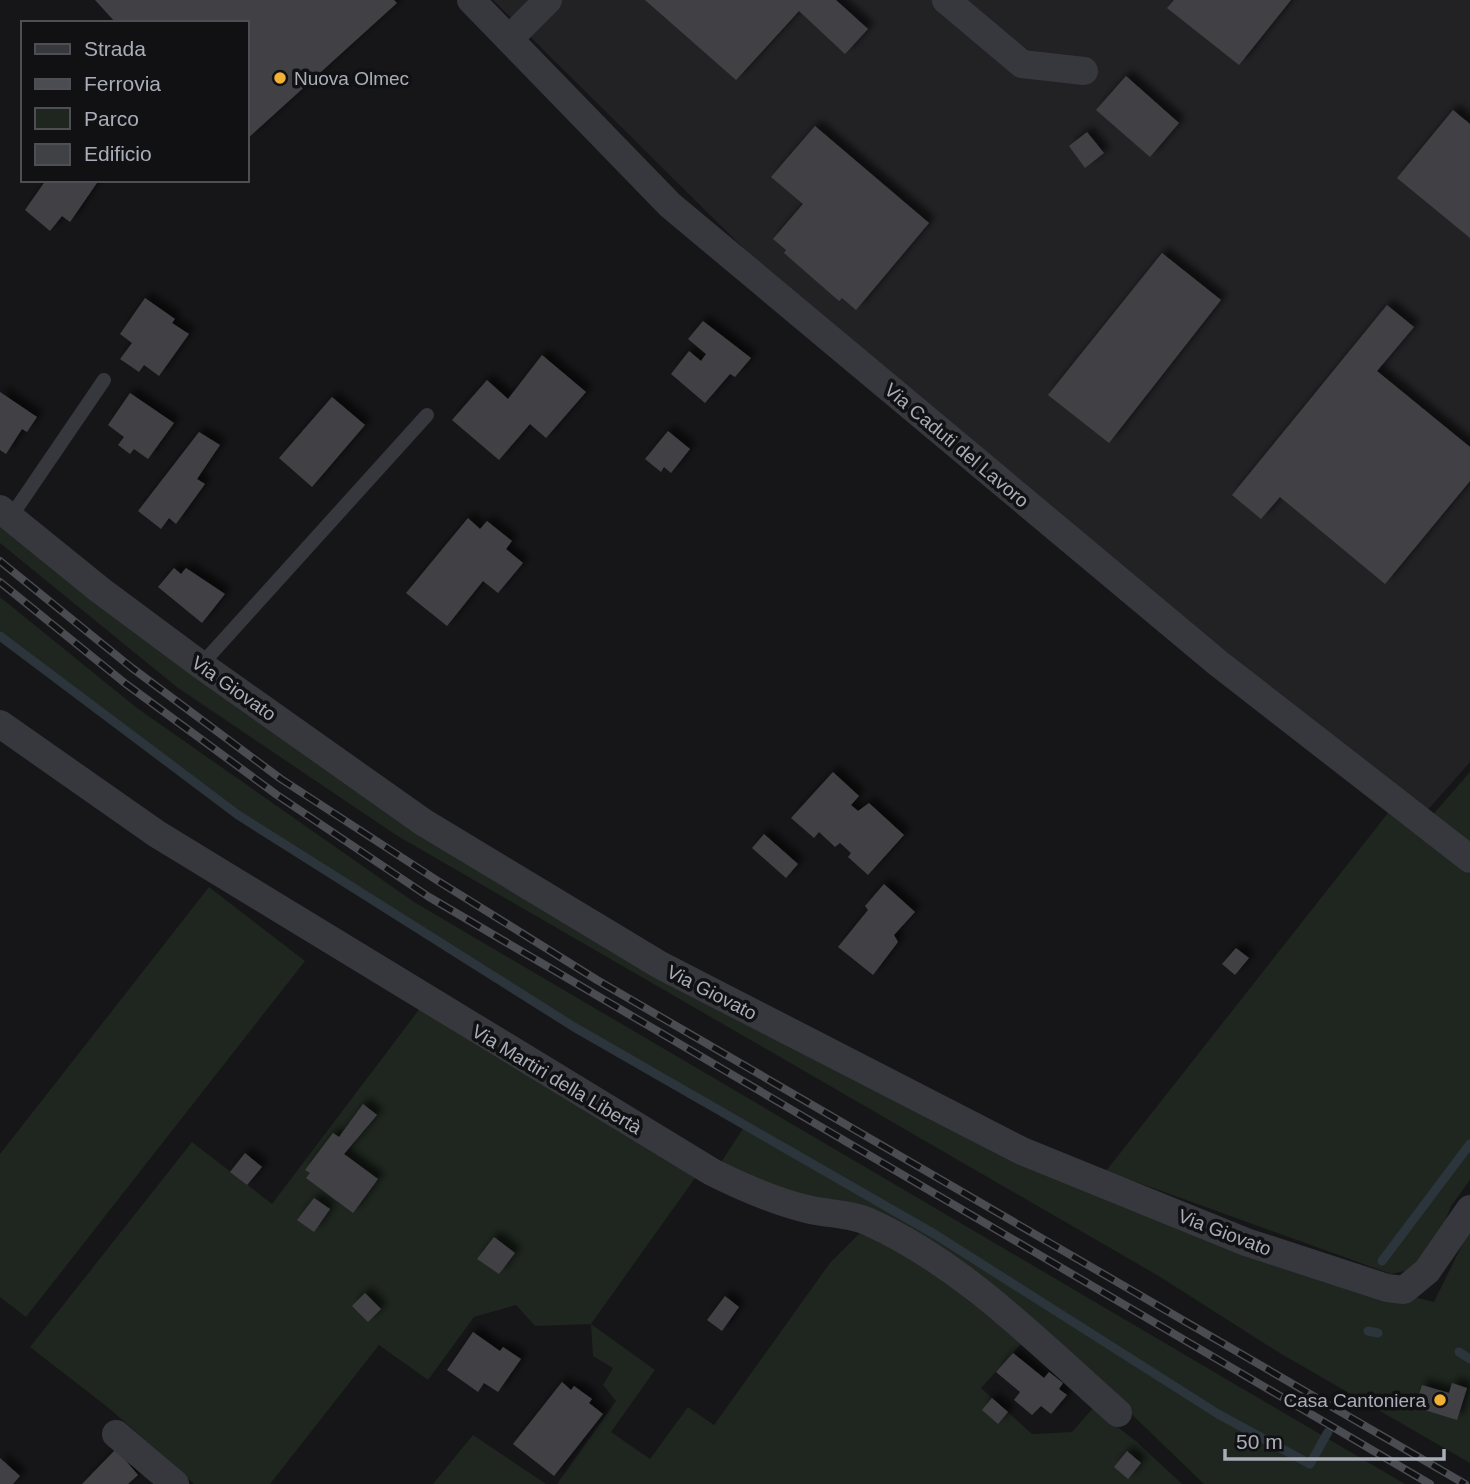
<svg xmlns="http://www.w3.org/2000/svg" width="1470" height="1484" viewBox="0 0 1470 1484" font-family="Helvetica,sans-serif">
<style>
.built{fill:#222225}
.green{fill:#1e261f}
.lines{fill:none;stroke-linecap:round;stroke-linejoin:round}
.stream{stroke:#2c353c;stroke-width:9}
.building{fill:#404145;filter:url(#shadow)}
.lane{stroke:#37383d;stroke-width:14}
.street{stroke:#37383d;stroke-width:28}
.rail-casing{stroke:#4a4c52;stroke-width:8}
.rail{stroke:#111113;stroke-width:5;stroke-dasharray:16;stroke-linecap:butt}
.poi-dot{fill:#f2b134;stroke:#111113;stroke-width:2.5}
.labels{text-anchor:middle;stroke-width:7;stroke-linejoin:round;paint-order:stroke}
.poi-label{font-size:19px;fill:#a8adb8;stroke:#111113;text-anchor:start}
.street-label{font-size:19px;fill:#a8adb8;stroke:#111113}
</style>
<defs>
<filter id="shadow"><feDropShadow dx="6" dy="-6" stdDeviation="3.5" flood-color="#0009"/></filter>
</defs>
<rect width="100%" height="100%" fill="#161618"/>
<polygon class="built" points="493,0 1470,0 1470,762 1425,813 811,315"/>
<g class="green">
<polygon points="0,518 656,972 1289,1265 1434,1302 1470,1229 1470,1463 1278,1352 1157,1275 396,835 178,688 0,543"/>
<polygon points="0,597 137,708 414,902 1405,1484 1204,1484 1121,1404 1031,1327 822,1207 718,1167 744,1127 574,1027 238,815 0,636"/>
<polygon points="1470,772 1470,850 1430,818"/>
<polygon points="1388,813 1470,874 1470,1180 1451,1206 1437,1242 1415,1269 1391,1274 1106,1171"/>
<polygon points="209,887 305,961 26,1317 0,1297 0,1154"/>
<polygon points="421,1007 700,1171 591,1324 655,1370 611,1432 650,1459 688,1407 714,1425 830,1263 865,1228 908,1251 1022,1343 981,1388 1032,1434 1072,1432 1093,1408 1137,1442 1182,1484 557,1484 616,1401 603,1385 613,1368 593,1356 591,1324 535,1326 516,1305 474,1317 428,1380 379,1345 270,1484 194,1484 110,1409 30,1347 192,1142 272,1204"/>
<polygon points="473,1435 546,1484 433,1484"/>
</g>
<g class="lines">
<g class="stream">
<polyline points="0,636 238,815 574,1027 936,1235 1218,1414 1310,1464 1328,1432"/>
<polyline points="1382,1261 1470,1144"/>
<polyline points="1368,1331 1378,1333"/>
<polyline points="1459,1352 1470,1359"/>
</g>
</g>
<g class="building">
<polygon points="95,0 394,0 397,3 247,139 247,23 116,23"/>
<polygon points="645,0 836,0 868,29 845,54 799,11 736,80"/>
<polygon points="1174,0 1291,0 1239,65 1167,8"/>
<polygon points="1126,76 1179,123 1150,157 1096,110"/>
<polygon points="1453,110 1470,124 1470,238 1397,178"/>
<polygon points="815,126 929,223 856,310 842,298 839,301 784,253 786,250 773,239 803,204 771,177"/>
<polygon points="1087,132 1104,153 1085,168 1069,146"/>
<polygon points="46,180 99,180 70,222 62,216 50,231 25,210"/>
<polygon points="1162,253 1221,300 1109,443 1048,395"/>
<polygon points="145,298 175,319 172,323 189,334 159,376 144,365 139,372 120,359 132,343 120,334"/>
<polygon points="1387,305 1414,327 1377,371 1470,447 1470,481 1385,584 1280,497 1261,519 1232,495"/>
<polygon points="703,321 751,358 735,377 730,374 705,403 671,374 689,351 701,361 706,354 688,339"/>
<polygon points="542,355 586,392 546,438 530,424 499,460 452,420 487,380 508,399"/>
<polygon points="0,392 37,417 27,432 22,429 6,454 0,450"/>
<polygon points="130,393 174,423 148,459 134,449 130,454 118,445 124,437 108,425"/>
<polygon points="332,397 365,425 312,487 279,458"/>
<polygon points="668,431 690,449 671,473 664,467 661,472 645,459"/>
<polygon points="199,432 220,445 197,479 205,484 176,524 169,518 161,529 138,511"/>
<polygon points="468,518 480,529 487,521 512,541 506,549 523,563 498,593 483,581 447,626 406,593"/>
<polygon points="174,568 181,574 186,568 225,594 202,623 158,587"/>
<polygon points="833,772 859,796 851,805 858,811 869,803 904,835 868,875 848,857 851,853 840,843 835,847 819,832 814,838 791,818"/>
<polygon points="764,834 798,864 786,878 752,848"/>
<polygon points="884,884 915,912 894,935 898,942 873,975 838,947 868,910 865,906"/>
<polygon points="1236,948 1249,958 1235,975 1222,964"/>
<polygon points="363,1104 377,1115 344,1154 378,1179 353,1213 306,1178 310,1173 305,1170 333,1133 339,1137"/>
<polygon points="245,1153 262,1167 247,1185 230,1172"/>
<polygon points="314,1198 330,1209 314,1232 297,1220"/>
<polygon points="494,1237 515,1253 499,1274 477,1259"/>
<polygon points="365,1293 381,1309 368,1322 352,1306"/>
<polygon points="725,1296 739,1307 722,1331 707,1320"/>
<polygon points="473,1332 500,1351 503,1347 521,1359 498,1392 484,1383 478,1392 447,1370"/>
<polygon points="1013,1353 1044,1378 1049,1372 1063,1383 1059,1389 1067,1395 1051,1414 1041,1406 1032,1415 1014,1400 1020,1392 996,1372"/>
<polygon points="562,1382 571,1390 574,1386 592,1399 589,1403 603,1414 554,1476 513,1444"/>
<polygon points="1452,1383 1467,1388 1457,1420 1415,1407 1422,1385 1449,1393"/>
<polygon points="992,1398 1008,1412 998,1424 982,1410"/>
<polygon points="116,1449 138,1475 128,1484 82,1484"/>
<polygon points="1127,1451 1141,1463 1128,1479 1114,1467"/>
<polygon points="0,1458 20,1476 13,1484 0,1484"/>
</g>
<g class="lines">
<g class="lane">
<polyline points="10,518 104,380"/>
<polyline points="201,665 427,415"/>
</g>
<g class="street">
<polyline points="471,0 670,205 1218,663 1470,859"/>
<polyline points="946,0 1022,64 1084,71"/>
<polyline points="509,39 548,0"/>
<polyline points="0,509 100,590 201,665 423,822 660,965 1022,1151 1246,1242 1387,1288 1404,1290 1427,1271 1470,1209"/>
<path d="M0 724 157 834 712 1172C744 1188 776 1202 811 1210 830 1214 852 1214 869 1222 964 1265 1041 1345 1118 1413"/>
<polyline points="116,1434 175,1484"/>
</g>
<g class="rail-casing">
<g id="rail">
<polyline points="0,561 132,668 281,779 438,881 597,980 1465,1484"/>
<polyline points="0,582 126,684 277,795 429,897 1430,1484"/>
</g>
</g>
<use href="#rail" class="rail"/>
</g>
<g class="poi-dot">
<circle cx="280" cy="78" r="7"/>
<circle cx="1440" cy="1400" r="7"/>
</g>
<g class="labels">
<g class="poi-label">
<text x="294" y="85">Nuova Olmec</text>
<text x="1426" y="1407" text-anchor="end">Casa Cantoniera</text>
</g>
<g class="street-label">
<text transform="translate(957 445) rotate(40)" y="7">Via Caduti del Lavoro</text>
<text transform="translate(234 688) rotate(35)" y="7">Via Giovato</text>
<text transform="translate(712 992) rotate(27)" y="7">Via Giovato</text>
<text transform="translate(557 1079) rotate(31)" y="7">Via Martiri della Libertà</text>
<text transform="translate(1225 1232) rotate(21)" y="7">Via Giovato</text>
</g>
</g>
<rect x="21" y="21" width="228" height="161" fill="#111113" stroke="#4d4f55" stroke-width="2"/>
<rect x="35" y="44" width="35" height="10" fill="#37383d" stroke="#4d4f55" stroke-width="2"/>
<text x="84" y="56" font-size="21" fill="#a8adb8">Strada</text>
<rect x="35" y="79" width="35" height="10" fill="#4a4c52" stroke="#4d4f55" stroke-width="2"/>
<text x="84" y="91" font-size="21" fill="#a8adb8">Ferrovia</text>
<rect x="35" y="108" width="35" height="21" fill="#1e261f" stroke="#4d4f55" stroke-width="2"/>
<text x="84" y="126" font-size="21" fill="#a8adb8">Parco</text>
<rect x="35" y="144" width="35" height="21" fill="#404145" stroke="#4d4f55" stroke-width="2"/>
<text x="84" y="161" font-size="21" fill="#a8adb8">Edificio</text>
<path d="M1225 1449v10h219v-10" fill="none" stroke="#a8adb8" stroke-width="3.5"/>
<text x="1236" y="1449" font-size="21" fill="#a8adb8" stroke="#111113" stroke-width="5" paint-order="stroke">50 m</text>
</svg>
